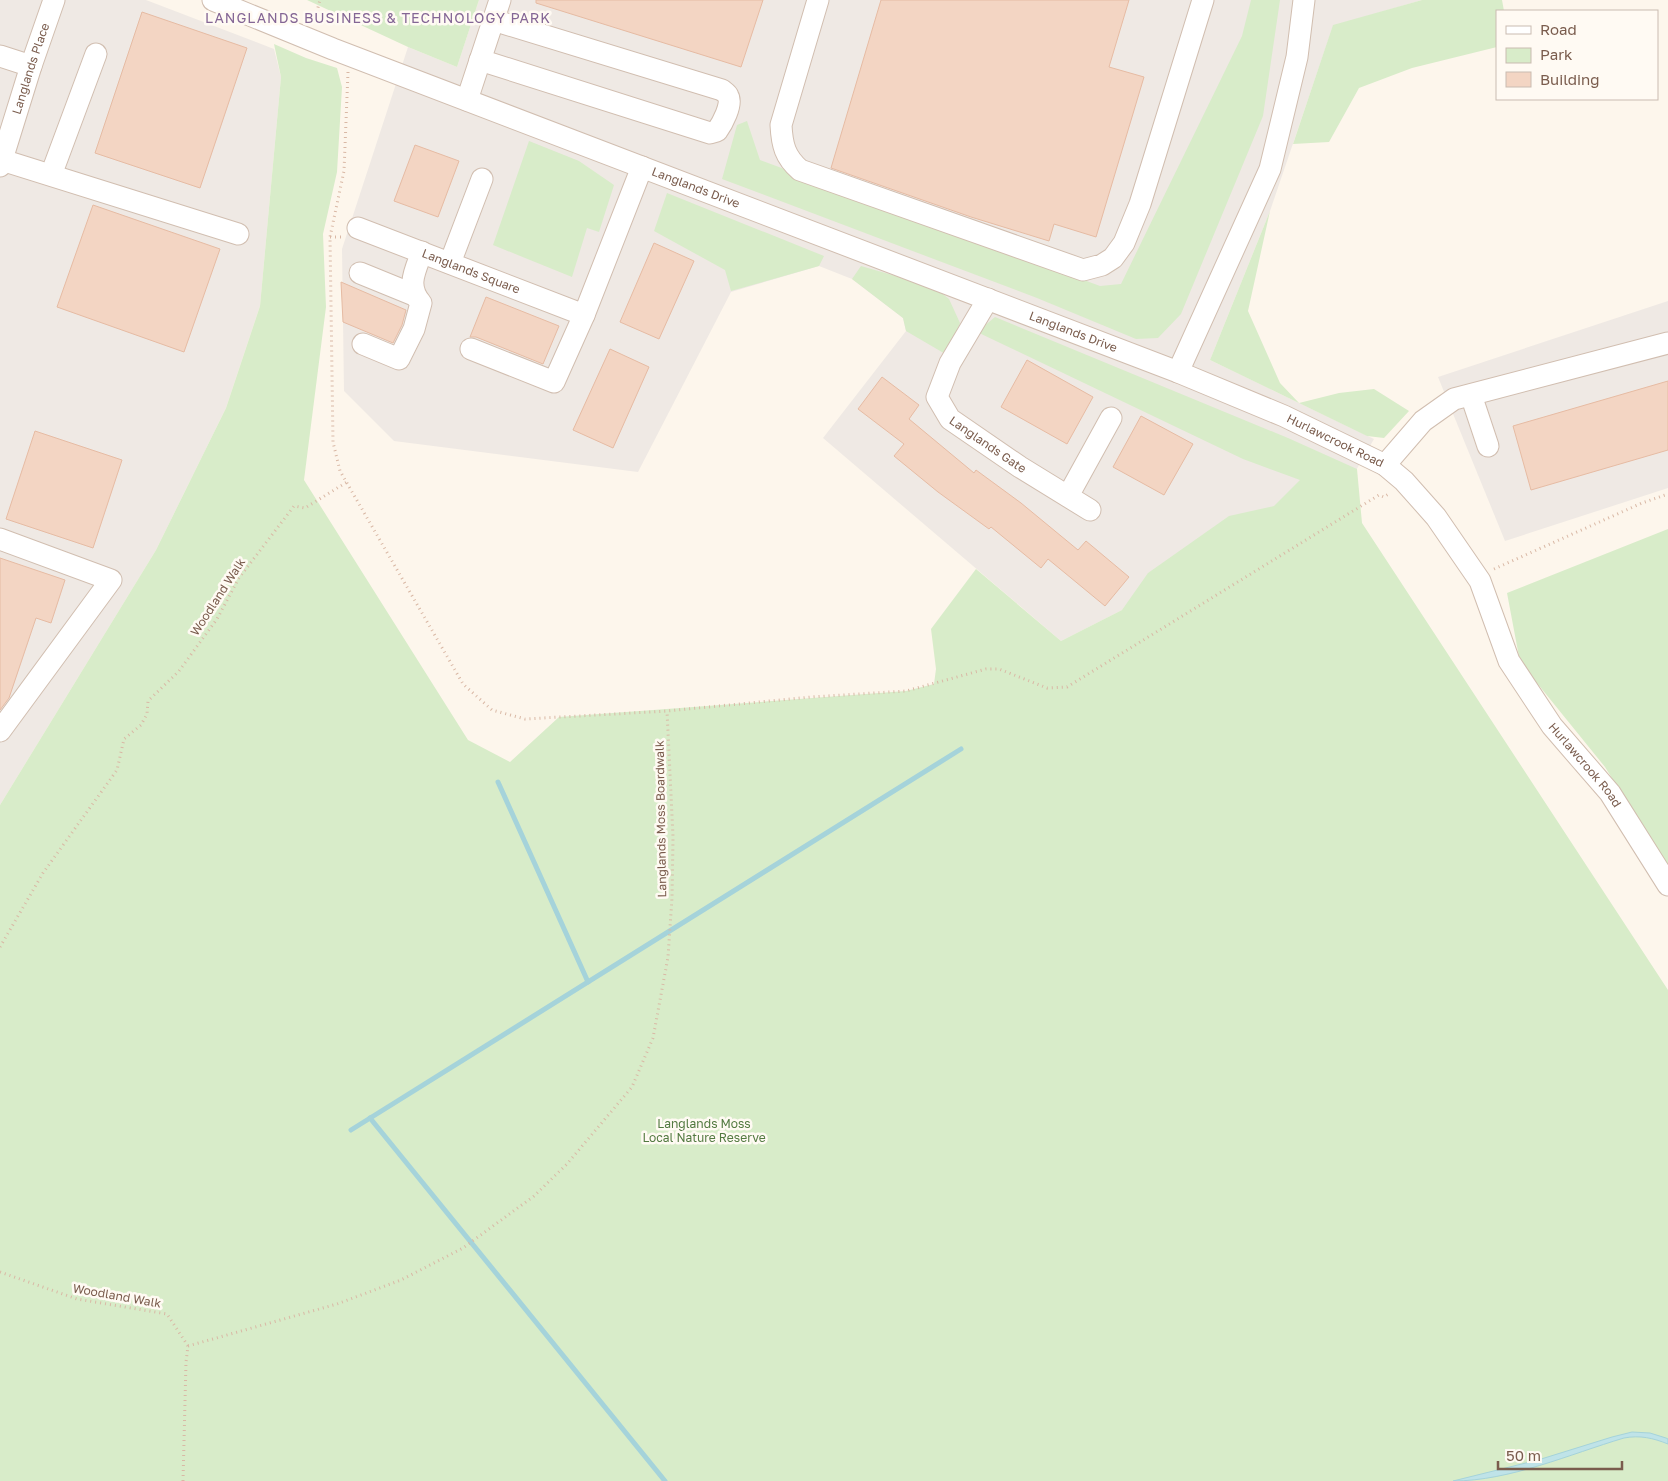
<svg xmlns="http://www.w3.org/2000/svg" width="1668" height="1481" viewBox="0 0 1668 1481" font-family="'Golos Text',sans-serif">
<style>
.industrial{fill:#efe9e4}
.green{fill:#d8ecc9}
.water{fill:#bfe3e8;stroke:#a5d3da}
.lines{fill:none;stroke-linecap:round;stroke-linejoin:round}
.stream{stroke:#a5d3da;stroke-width:5}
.building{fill:#f3d5c3;stroke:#e6bba3}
.minor-casing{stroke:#d1beb0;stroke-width:23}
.path{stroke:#d9b8a5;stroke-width:3;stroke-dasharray:1 4;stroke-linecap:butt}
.minor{stroke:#fff;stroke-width:21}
.labels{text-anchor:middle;stroke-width:5;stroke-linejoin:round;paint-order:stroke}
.street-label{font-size:12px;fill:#7a5c4d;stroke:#fffaf3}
.park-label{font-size:12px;fill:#537a41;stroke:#fffaf3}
.neighbourhood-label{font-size:14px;letter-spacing:1px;fill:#846695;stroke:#fffaf3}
</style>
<rect width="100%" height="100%" fill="#fdf6ec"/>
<g class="industrial">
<polygon points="0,0 146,0 274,49 281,77 260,306 226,408 156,550 0,805"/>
<polygon points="479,0 1422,0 1333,26 1270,211 1210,360 1374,439 1339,500 1061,641 823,438 906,331 903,318 852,279 819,266 731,292 638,472 394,441 344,391 342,249 408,47 457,67"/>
<polygon points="1668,301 1668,488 1505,541 1438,377"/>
</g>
<g class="green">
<polygon points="307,0 479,0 457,67 408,47"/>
<polygon points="1251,0 1280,0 1263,116 1181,314 1158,338 1136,339 1037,298 722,179 737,125 747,121 760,160 1100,286 1121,284 1242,36"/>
<polygon points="1422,0 1502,0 1504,11 1497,11 1497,47 1412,68 1359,88 1329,142 1293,144 1333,25"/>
<polygon points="274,44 306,58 337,68 342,87 337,172 323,234 326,307 304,480 468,740 510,762 559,717 906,691 934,684 936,669 931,629 976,569 1061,641 1122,610 1148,573 1229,516 1274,506 1300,480 1243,459 977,332 995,317 1288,438 1357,469 1362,523 1668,990 1668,1481 0,1481 0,805 156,550 226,408 260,306 281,77"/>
<polygon points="529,141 579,161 614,185 599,232 587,228 572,277 493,245"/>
<polygon points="667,193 824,256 819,266 731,291 725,270 654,231"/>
<polygon points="1270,211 1248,311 1280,383 1299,403 1339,393 1374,389 1409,411 1384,438 1367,436 1210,360"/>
<polygon points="861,266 934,287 949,299 960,323 947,355 906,331 903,318 852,279"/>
<polygon points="1668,529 1668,868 1605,767 1520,662 1507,593"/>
</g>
<path class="water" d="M1632 1432 1650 1433 1666 1438 1668 1439V1444C1653 1438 1640 1435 1624 1438 1570 1454 1510 1481 1453 1481L1538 1460 1612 1437Z"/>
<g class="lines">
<g class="stream">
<polyline points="498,782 588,982"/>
<polyline points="370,1118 665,1481"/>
<polyline points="351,1130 961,749"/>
</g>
</g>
<g class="building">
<polygon points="536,0 763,0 741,67 536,3"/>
<polygon points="881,0 1129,0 1109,67 1144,77 1096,237 1054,224 1049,241 971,217 831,168"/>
<polygon points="142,12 247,48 200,188 95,153"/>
<polygon points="415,145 459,161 438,217 394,201"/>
<polygon points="93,205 220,249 184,352 57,307"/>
<polygon points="654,243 694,261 659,339 620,322"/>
<polygon points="341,282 406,310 402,325 393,343 343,322"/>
<polygon points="486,297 559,326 543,364 476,337 470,337"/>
<polygon points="610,349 649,367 613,448 573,430"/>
<polygon points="1027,360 1093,397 1067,444 1001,407"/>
<polygon points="882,377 919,405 909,419 974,473 976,470 1021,503 1078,550 1086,541 1129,577 1105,606 1048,559 1041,568 991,527 989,529 938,492 894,456 904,444 858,409"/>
<polygon points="1668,381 1668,450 1531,490 1513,426"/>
<polygon points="1141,416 1193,444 1164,495 1113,467"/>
<polygon points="35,431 122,460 93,548 6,519"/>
<polygon points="0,558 65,580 51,623 36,618 9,698 0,710"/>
</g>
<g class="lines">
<g class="minor-casing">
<g id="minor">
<path id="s1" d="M213 0 333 49 1178 372 1284 416 1385 465 1404 481 1436 517 1480 581 1509 661 1552 726 1610 793 1668 885"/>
<path d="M818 0 781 125C782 145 785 157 800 170L1083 270 1102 265 1113 258 1124 243 1140 204 1203 0"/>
<polyline points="0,56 31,66"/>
<path d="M480 60 710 133 717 131C722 124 733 104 728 96 727 93 724 92 722 90L493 20"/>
<polyline points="467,100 500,0"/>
<polyline points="2,160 238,234"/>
<path id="s2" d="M0 166 31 66 54 0"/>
<polyline points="51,175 96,54"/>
<path id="s3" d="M358 228 584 315"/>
<polyline points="450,263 482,179"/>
<polyline points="360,273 414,295"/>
<path id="s4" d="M988 299 950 363 937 397 950 419 1020 467 1090 510"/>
<path d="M363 344 399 359 414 329 421 303C406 286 415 271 422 252"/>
<polyline points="471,349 554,382 584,315 642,167"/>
<polyline points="1178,372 1270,169 1297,57 1304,0"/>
<polyline points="1471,395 1488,446"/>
<polyline points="1385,465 1423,421 1454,399 1668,343"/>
<polyline points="1068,496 1111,418"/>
<polyline points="0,539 111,580 0,731"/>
</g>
</g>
<g class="path">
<polyline points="314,22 320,0"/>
<polyline points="348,72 344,171 330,237 333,442 340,471 463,684 492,710 525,719 667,711 811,697 906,691 986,669 999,669 1047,688 1067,687 1379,495 1384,497 1390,493"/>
<polyline points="330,237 344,237"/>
<polyline points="1494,569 1642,503 1668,494"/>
<polyline points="0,947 43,873 117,770 124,739 141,725 147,714 148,701 179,671 217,619 239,578 294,506 305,508 347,482"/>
<polyline points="0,1272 77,1299 167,1314 188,1346"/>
<polyline points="188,1346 337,1304 401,1280 463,1248 534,1196 567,1164 632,1087 653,1038 668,957 672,898 673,837 667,711"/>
<polyline points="183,1481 186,1362 188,1346"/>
</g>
<use href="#minor" class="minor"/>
</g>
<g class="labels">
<g class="street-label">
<text dy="4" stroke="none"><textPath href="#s2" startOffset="102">Langlands Place</textPath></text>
<text dy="4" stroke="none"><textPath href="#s1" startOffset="518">Langlands Drive</textPath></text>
<text dy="4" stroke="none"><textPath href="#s3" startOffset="121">Langlands Square</textPath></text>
<text dy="4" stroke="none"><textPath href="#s1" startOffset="922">Langlands Drive</textPath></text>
<text dy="4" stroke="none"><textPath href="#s1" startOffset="1206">Hurlawcrook Road</textPath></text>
<text dy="4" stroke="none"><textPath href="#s4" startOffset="182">Langlands Gate</textPath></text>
<text transform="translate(218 597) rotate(-57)" y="4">Woodland Walk</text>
<text dy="4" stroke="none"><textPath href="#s1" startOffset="1626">Hurlawcrook Road</textPath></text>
<text transform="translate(661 819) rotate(-91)" y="4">Langlands Moss Boardwalk</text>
<text transform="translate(117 1296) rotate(10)" y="4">Woodland Walk</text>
</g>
<g class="park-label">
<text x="704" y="1128">Langlands Moss<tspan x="704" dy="14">Local Nature Reserve</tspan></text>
</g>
<g class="neighbourhood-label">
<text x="378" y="23">LANGLANDS BUSINESS &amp; TECHNOLOGY PARK</text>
</g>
</g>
<rect x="1496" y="10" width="162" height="90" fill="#fffaf3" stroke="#cabbb1"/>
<rect x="1506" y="26" width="25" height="8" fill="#ffffff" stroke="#cabbb1"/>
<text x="1540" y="35" font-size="15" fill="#7a5c4d">Road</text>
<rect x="1506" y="48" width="25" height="15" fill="#d8ecc9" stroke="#cabbb1"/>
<text x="1540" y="60" font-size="15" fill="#7a5c4d">Park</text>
<rect x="1506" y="72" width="25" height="15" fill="#f3d5c3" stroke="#cabbb1"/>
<text x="1540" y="85" font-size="15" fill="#7a5c4d">Building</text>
<path d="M1498 1461v8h124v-8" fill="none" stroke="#7a5c4d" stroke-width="2.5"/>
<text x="1506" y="1461" font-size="15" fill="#7a5c4d" stroke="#fffaf3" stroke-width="4" paint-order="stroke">50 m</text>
</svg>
